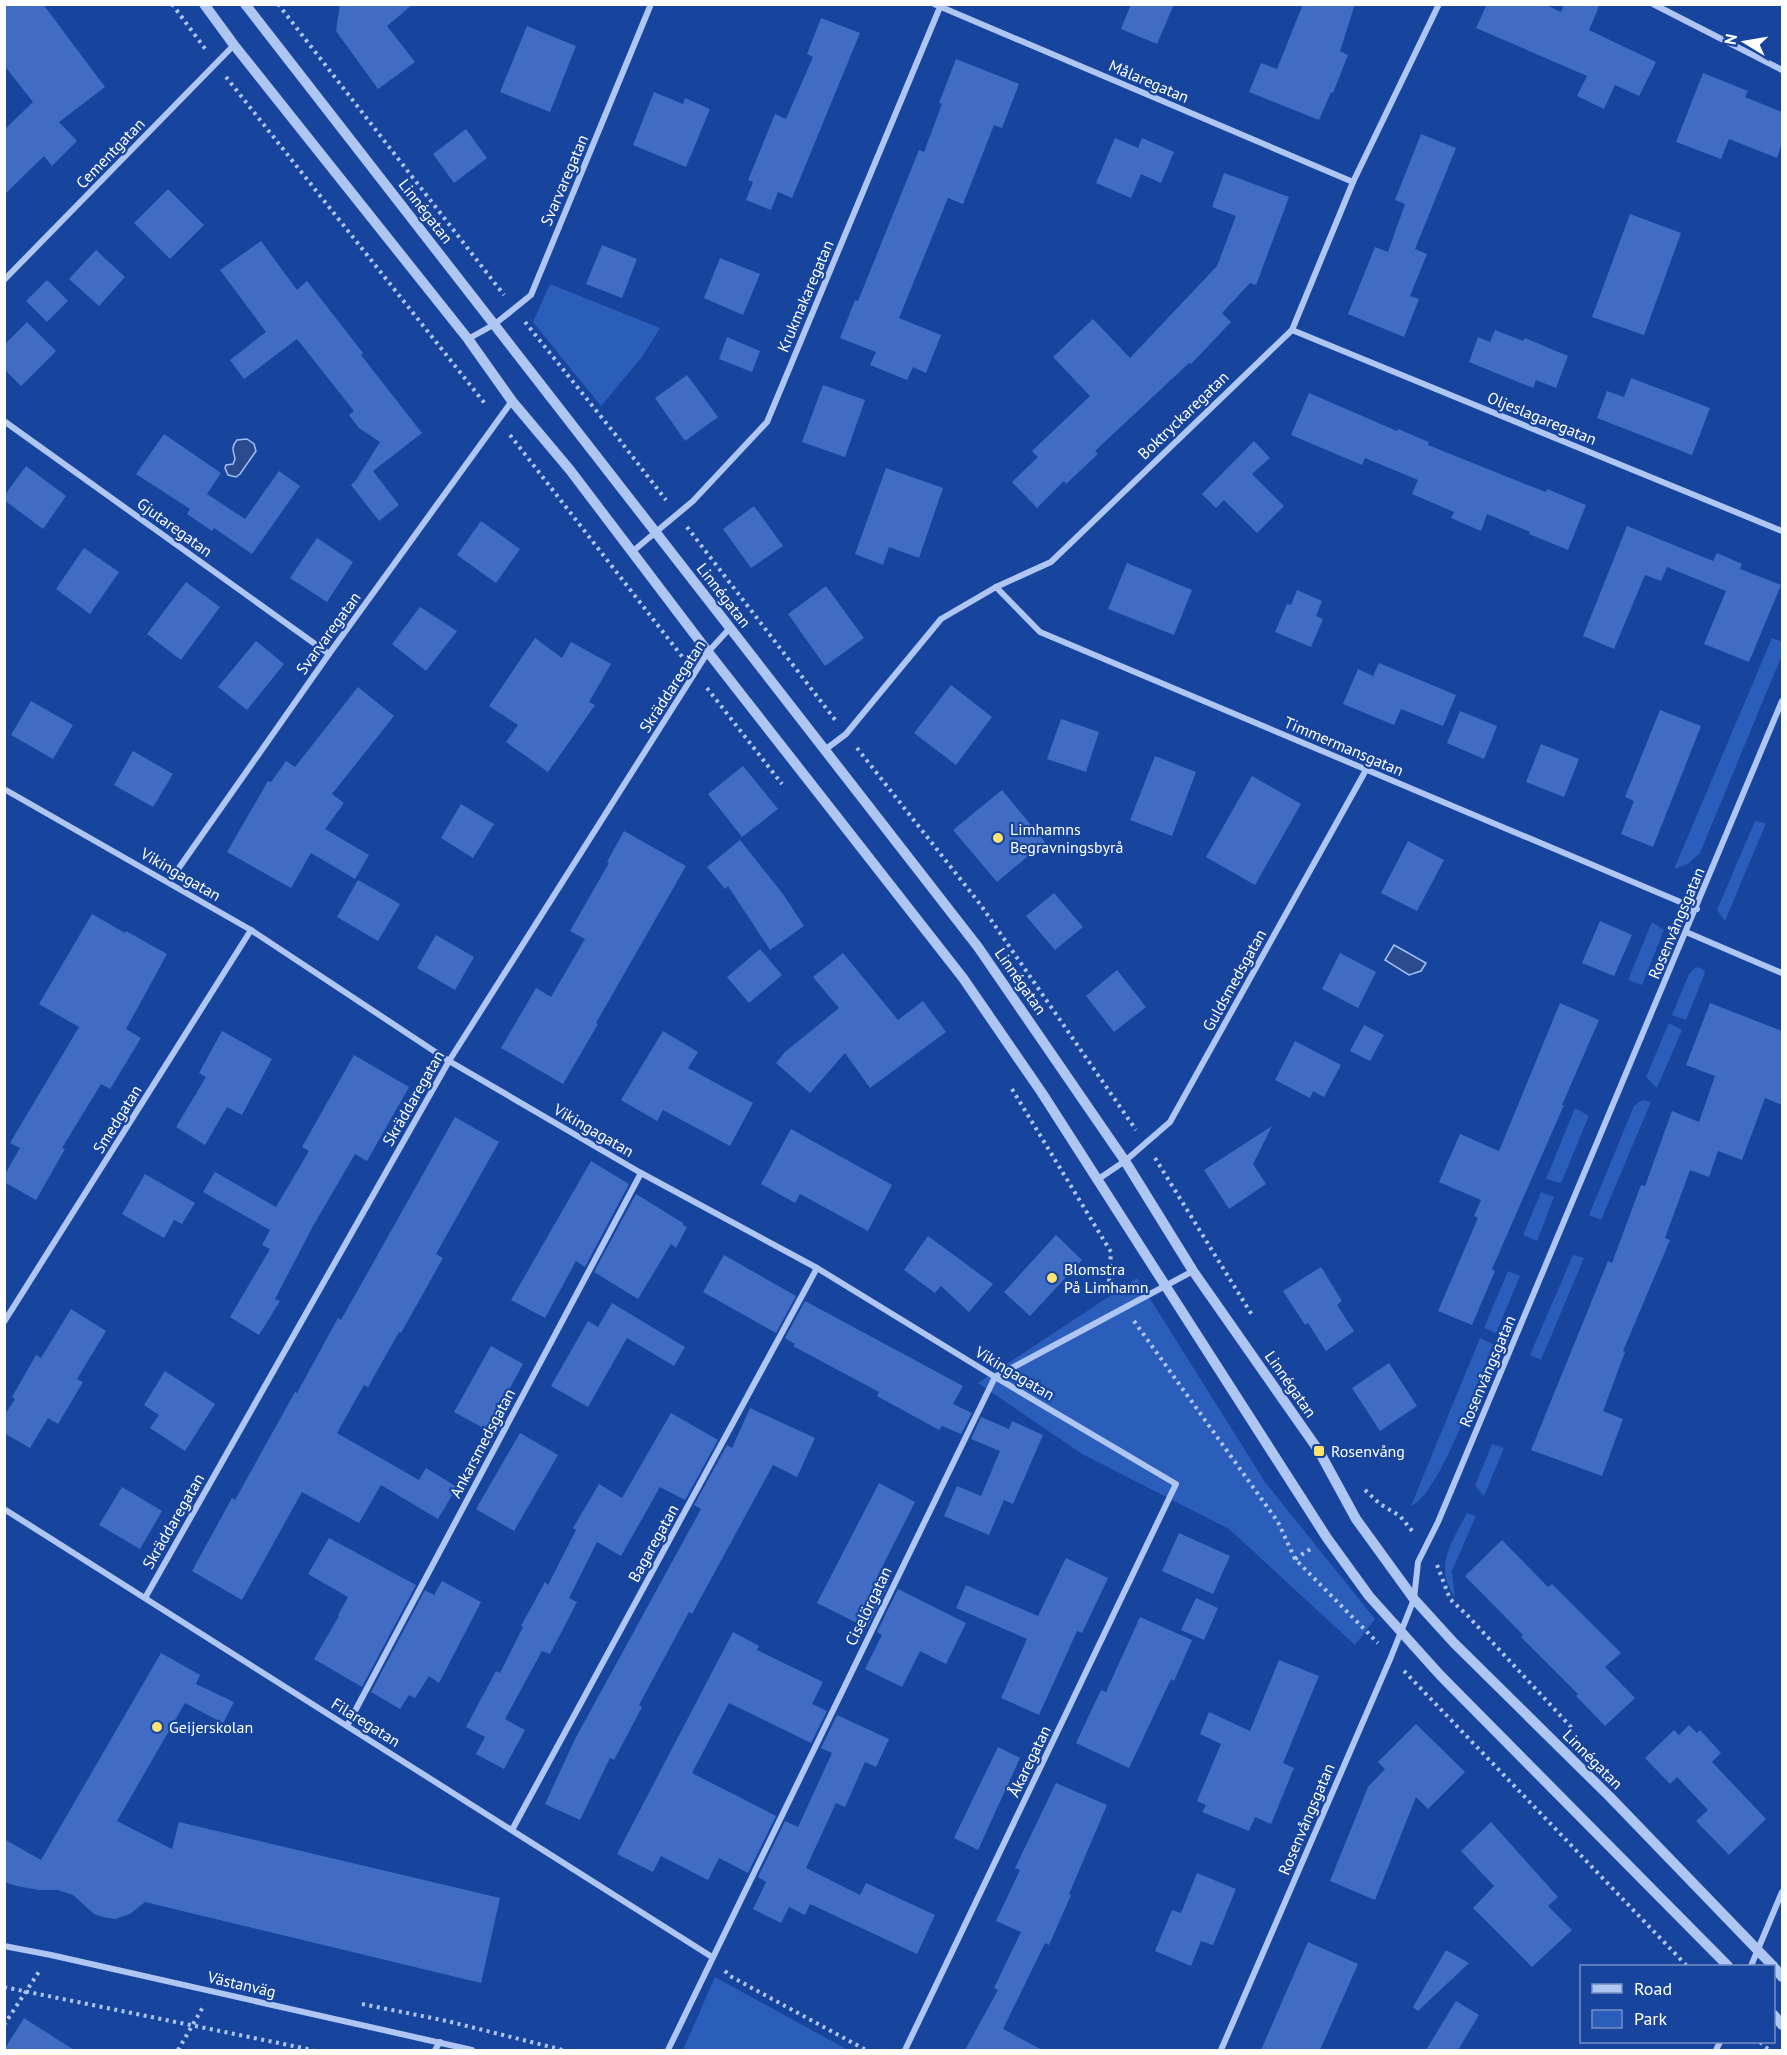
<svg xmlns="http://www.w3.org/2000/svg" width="1787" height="2055" viewBox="0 0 1787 2055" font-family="'PT Sans',sans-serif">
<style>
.green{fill:#2b5dba}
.water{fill:#2b4b8e;stroke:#a2c0f5;stroke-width:1.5}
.building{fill:#406dc3}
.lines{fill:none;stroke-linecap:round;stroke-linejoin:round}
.path{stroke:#afc6f2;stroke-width:4;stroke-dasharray:3 4.5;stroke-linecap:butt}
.minor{stroke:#afc6f2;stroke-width:6}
.tertiary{stroke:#afc6f2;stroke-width:10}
.poi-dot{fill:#ffe470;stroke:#17449d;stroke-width:2}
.labels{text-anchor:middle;stroke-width:4.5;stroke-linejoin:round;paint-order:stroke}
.street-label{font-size:16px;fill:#fff;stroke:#17449d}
.poi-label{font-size:16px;fill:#fff;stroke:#17449d;text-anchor:start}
</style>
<rect width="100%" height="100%" fill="#17449d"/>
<g class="green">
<polygon points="550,284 660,328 642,357 601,406 533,322"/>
<polygon points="1772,638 1782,642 1782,655 1700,853 1688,864 1674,869"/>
<polygon points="1755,821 1766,823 1725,921 1717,910"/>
<polygon points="1652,922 1664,930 1642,985 1628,980"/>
<polygon points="1696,967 1703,969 1705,973 1686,1020 1672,1015 1689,974"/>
<polygon points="1669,1023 1682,1030 1657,1088 1646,1077"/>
<polygon points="1642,1100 1651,1102 1601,1220 1589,1215 1634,1106"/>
<polygon points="1575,1108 1589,1116 1561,1183 1546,1179"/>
<polygon points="1541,1192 1554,1197 1537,1241 1523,1235"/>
<polygon points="1573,1255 1584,1258 1541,1360 1530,1355"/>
<polygon points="1508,1271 1520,1276 1496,1333 1484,1328"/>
<polygon points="1137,1278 1265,1482 1375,1619 1355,1645 1229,1529 1082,1454 978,1383"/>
<path d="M1480 1338 1493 1344C1479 1378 1441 1493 1411 1506Z"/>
<polygon points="1492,1444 1504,1448 1484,1496 1475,1486"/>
<path d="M1467 1513 1476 1516 1452 1571 1455 1598C1433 1565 1452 1543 1467 1513Z"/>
<polygon points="715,1977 848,2050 683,2050"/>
</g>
<g class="water">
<path d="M247 439 254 444 256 451 240 474 236 477 228 475 225 468 226 465 233 464 235 459C234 452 230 448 237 440Z"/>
<polygon points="1394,945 1426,963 1421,971 1409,975 1385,960"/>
</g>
<g class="building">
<polygon points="4,4 43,4 105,87 59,122 77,141 52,166 44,156 4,195 4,130 33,102 4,65"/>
<polygon points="340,4 413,4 387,26 415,62 378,89 336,31"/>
<polygon points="1131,4 1174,4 1157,44 1121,29"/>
<polygon points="1303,4 1355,4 1340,51 1348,55 1333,93 1331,92 1319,120 1249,92 1261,63 1277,69"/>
<polygon points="1487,4 1544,4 1561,12 1564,4 1600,4 1589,30 1656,62 1639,96 1615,85 1604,109 1577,96 1587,76 1476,28"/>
<polygon points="821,18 860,33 792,198 778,192 771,210 746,200 753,182 748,180 775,114 786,119 813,57 807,54"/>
<polygon points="527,26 576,46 550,112 500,92"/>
<polygon points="956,59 1019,84 1002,128 994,125 963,204 948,198 899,318 941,335 926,373 913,367 907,380 870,365 876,352 840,338 855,300 858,301 919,150 924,152 942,104 939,103"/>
<polygon points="1703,73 1748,91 1745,97 1782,112 1782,143 1777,158 1729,139 1721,159 1676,142"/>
<polygon points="654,92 683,104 685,98 710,109 686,167 633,145"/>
<polygon points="466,129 487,158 454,183 433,154"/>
<polygon points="1421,134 1456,148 1415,249 1427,254 1410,296 1419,299 1404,337 1348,314 1375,247 1388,252 1405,204 1395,200"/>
<polygon points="1115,138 1138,148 1142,138 1174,152 1161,183 1141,174 1131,198 1096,183"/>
<polygon points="1224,173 1289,197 1256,285 1250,283 1222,313 1231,322 1191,364 1189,363 1095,451 1098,454 1066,484 1064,481 1037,508 1012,482 1038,457 1032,451 1090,396 1053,357 1093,319 1130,358 1217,266 1236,216 1212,207"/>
<polygon points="168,189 204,225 170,259 134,223"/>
<polygon points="1630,214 1681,233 1644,335 1592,317"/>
<polygon points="261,241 297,290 307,281 363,353 361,355 422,433 373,471 399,505 379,521 351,485 356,480 380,442 359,428 349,415 354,411 297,339 244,379 230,360 266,332 220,270"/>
<polygon points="602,245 637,259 622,298 586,284"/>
<polygon points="96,250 125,277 99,306 69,279"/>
<polygon points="720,258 760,274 743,315 704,298"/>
<polygon points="47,280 68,301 47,322 26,301"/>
<polygon points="27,322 56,351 21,386 4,369 4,345"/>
<polygon points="1495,330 1523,341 1525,338 1568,356 1556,388 1536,380 1533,388 1469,362 1478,337 1490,342"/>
<polygon points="727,337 760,351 752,372 719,359"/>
<polygon points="687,375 718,417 685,441 655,398"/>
<polygon points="1631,378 1710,408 1692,455 1597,418 1607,391 1624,397"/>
<polygon points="823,385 865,400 845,457 802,442"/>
<polygon points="1309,393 1397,431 1398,429 1429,442 1428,445 1525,484 1546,492 1547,489 1586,505 1568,550 1529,534 1530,532 1487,514 1481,531 1451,518 1454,512 1412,494 1418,480 1365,458 1362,465 1291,435"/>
<polygon points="164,434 221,473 207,494 245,519 279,471 300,486 252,554 214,528 212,531 187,514 190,509 136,474"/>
<polygon points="1254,441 1270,458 1252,474 1284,506 1257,533 1224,500 1216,508 1202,494"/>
<polygon points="26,466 66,496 43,529 4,500 4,496"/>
<polygon points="886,468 943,488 919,558 889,547 883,565 855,554"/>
<polygon points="754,506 783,546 751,568 723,529"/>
<polygon points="481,521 520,549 496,583 457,555"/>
<polygon points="1627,526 1713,561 1717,553 1742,564 1740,569 1781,585 1749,662 1704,644 1726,591 1667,567 1661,581 1645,575 1614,649 1583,636"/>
<polygon points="317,538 353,562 327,602 290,578"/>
<polygon points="84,548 119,572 90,614 56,589"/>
<polygon points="1127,563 1192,590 1174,635 1108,609"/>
<polygon points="186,582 220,607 181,660 147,634"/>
<polygon points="826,586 864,638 825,666 788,614"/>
<polygon points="1297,590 1322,601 1316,616 1323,619 1311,647 1275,632 1287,604 1291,605"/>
<polygon points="420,607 457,631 426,671 392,644"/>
<polygon points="535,638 562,658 571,642 611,664 589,702 595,705 548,772 506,742 518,725 489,706"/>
<polygon points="256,641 284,664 247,710 218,687"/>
<polygon points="1379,663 1456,695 1443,726 1401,709 1394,725 1343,704 1358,669 1373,676"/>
<polygon points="951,685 992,717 956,765 914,733"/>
<polygon points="358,687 394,716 332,794 344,803 325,829 369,855 355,879 311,853 291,888 227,852 268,781 271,782 286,761 295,767"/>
<polygon points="31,701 73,725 53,759 11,735"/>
<polygon points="1660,710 1701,726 1653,847 1621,834 1634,801 1625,797"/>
<polygon points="1460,711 1497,726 1484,759 1447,743"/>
<polygon points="1061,719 1099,732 1086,772 1047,759"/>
<polygon points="1541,744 1579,759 1564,797 1526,782"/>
<polygon points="133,751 173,774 153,807 114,785"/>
<polygon points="1155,756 1196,772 1172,836 1130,820"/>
<polygon points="743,766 778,809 742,837 708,794"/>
<polygon points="1252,776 1301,804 1255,885 1206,857"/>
<polygon points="1002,790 1045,842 997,882 953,830"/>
<polygon points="461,804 494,824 473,858 441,838"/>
<polygon points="624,831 686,866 596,1023 598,1024 563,1084 501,1048 536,988 551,997 585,939 570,931 609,863 607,862"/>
<polygon points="740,840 783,894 804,926 770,950 728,886 725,889 707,867"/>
<polygon points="1408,841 1444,860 1417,911 1381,893"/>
<polygon points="358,880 400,904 378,941 337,917"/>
<polygon points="1054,893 1083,927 1055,950 1026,916"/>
<polygon points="92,914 125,933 126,931 167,954 126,1029 141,1038 110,1089 101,1084 62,1148 65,1149 36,1200 4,1182 4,1176 20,1148 10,1143 79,1027 39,1004"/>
<polygon points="1600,921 1632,935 1614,976 1582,963"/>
<polygon points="436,935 474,957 455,990 417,968"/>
<polygon points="760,949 782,975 749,1003 727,977"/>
<polygon points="843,953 898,1020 923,1001 946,1032 870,1088 845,1053 810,1093 776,1063 785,1052 839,1008 813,977"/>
<polygon points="1340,953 1376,972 1358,1008 1322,989"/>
<polygon points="1117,970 1146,1007 1114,1032 1086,996"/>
<polygon points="1560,1003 1599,1020 1562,1105 1564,1105 1492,1269 1495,1271 1472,1325 1438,1311 1478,1218 1474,1216 1481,1200 1439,1182 1460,1134 1499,1151"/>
<polygon points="1710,1003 1782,1031 1782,1105 1765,1098 1742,1160 1718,1151 1709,1177 1690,1170 1665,1238 1670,1240 1623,1351 1625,1352 1603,1411 1623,1419 1602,1476 1531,1450 1608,1261 1612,1263 1641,1185 1645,1186 1672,1111 1699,1122 1715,1076 1686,1065"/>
<polygon points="1364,1025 1384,1035 1370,1061 1350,1051"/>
<polygon points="222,1031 272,1059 242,1115 227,1107 205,1145 176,1127 206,1077 199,1073"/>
<polygon points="663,1031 698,1052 688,1068 753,1103 730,1146 663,1110 657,1121 621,1100"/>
<polygon points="1295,1041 1341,1065 1324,1097 1313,1091 1310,1098 1275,1080"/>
<polygon points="354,1055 409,1087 367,1161 355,1154 313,1226 275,1299 280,1301 259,1335 230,1317 270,1249 262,1245 270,1230 203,1192 215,1172 276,1207 309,1151 302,1147"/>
<polygon points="455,1117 499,1142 436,1254 443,1258 401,1333 399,1332 368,1387 364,1385 337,1433 419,1480 426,1468 457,1487 438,1519 381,1485 359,1523 302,1492 242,1600 192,1571 232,1498 235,1500 295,1392 297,1393 338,1318 341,1320"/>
<polygon points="1272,1126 1253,1164 1266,1184 1229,1209 1204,1170"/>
<polygon points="791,1129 892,1185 868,1231 800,1194 795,1203 761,1184"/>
<polygon points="591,1161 629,1184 585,1267 576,1261 545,1318 511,1300"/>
<polygon points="145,1174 195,1203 182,1224 174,1220 164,1238 122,1214"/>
<polygon points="636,1194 683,1223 683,1225 687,1227 676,1248 671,1244 638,1299 594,1272"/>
<polygon points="1056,1235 1082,1260 1030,1316 1004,1292"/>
<polygon points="928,1236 993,1284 969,1312 941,1286 935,1293 904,1270"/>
<polygon points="724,1255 796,1296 776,1333 703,1292"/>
<polygon points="1321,1267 1342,1301 1337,1305 1354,1331 1326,1351 1308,1323 1305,1325 1283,1291"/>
<polygon points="805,1301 963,1386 953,1404 972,1413 961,1434 942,1426 939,1430 877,1396 879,1392 793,1346 795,1344 785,1338"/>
<polygon points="612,1303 685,1347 674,1366 627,1338 588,1407 551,1386 588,1321 598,1327"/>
<polygon points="71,1309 106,1331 77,1379 83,1382 58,1424 48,1418 30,1448 4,1433 4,1416 15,1399 12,1397 36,1355 41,1358"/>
<polygon points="491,1346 523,1364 487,1430 454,1412"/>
<polygon points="1389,1363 1417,1406 1380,1431 1352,1388"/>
<polygon points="165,1371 215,1404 185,1451 150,1428 159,1415 144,1405"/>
<polygon points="750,1408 815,1438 797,1477 773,1465 692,1614 689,1612 639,1705 642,1707 614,1760 610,1758 580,1820 545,1804 575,1739 701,1509 694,1505 727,1445 732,1448"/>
<polygon points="671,1413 718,1440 685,1500 660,1487 621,1556 597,1542 569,1598 577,1602 550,1654 542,1651 505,1719 525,1730 504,1769 476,1754 485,1737 466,1727 496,1671 500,1673 523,1627 521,1626 545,1582 548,1585 576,1530 573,1528 599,1484 622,1498"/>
<polygon points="981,1417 1009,1429 1012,1421 1043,1435 1013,1504 1004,1500 989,1535 944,1516 957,1486 981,1496 1000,1451 971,1439"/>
<polygon points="520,1433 558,1455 514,1531 476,1509"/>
<polygon points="879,1483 915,1502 876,1579 888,1585 867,1628 817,1603"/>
<polygon points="122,1487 162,1511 140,1549 99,1525"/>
<polygon points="1179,1533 1230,1556 1213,1594 1162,1571"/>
<polygon points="329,1538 416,1585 362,1687 314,1659 339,1616 338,1615 348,1597 308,1574"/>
<polygon points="1502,1540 1548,1587 1552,1584 1621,1653 1605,1667 1635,1698 1605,1726 1576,1696 1578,1694 1521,1637 1523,1635 1465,1576"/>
<polygon points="1066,1558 1108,1578 1082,1633 1077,1631 1039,1715 1001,1698 1027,1639 956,1608 966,1585 1038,1616"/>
<polygon points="442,1581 481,1602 439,1683 429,1676 415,1698 409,1695 400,1709 371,1692 425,1590 434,1595"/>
<polygon points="898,1589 966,1623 946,1664 920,1651 902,1687 865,1669 882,1635 877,1632"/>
<polygon points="1196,1598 1218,1608 1204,1640 1181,1630"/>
<polygon points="1140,1617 1192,1640 1174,1681 1171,1679 1129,1768 1076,1743 1101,1690 1106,1692"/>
<polygon points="733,1632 759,1646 757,1650 823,1682 812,1704 827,1711 811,1743 729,1703 692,1773 776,1816 748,1873 719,1858 708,1880 661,1856 653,1872 617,1854"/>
<polygon points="161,1653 200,1675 196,1684 234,1702 223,1723 185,1703 117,1821 172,1849 179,1822 500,1898 481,1983 145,1902 130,1914 115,1919 103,1917 94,1914 73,1895 58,1890 38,1890 17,1886 4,1882 4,1839 41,1860"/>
<polygon points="1279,1660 1319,1676 1283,1763 1294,1768 1271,1824 1255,1817 1249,1831 1202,1812 1206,1805 1197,1801 1221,1744 1200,1734 1209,1712 1250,1731"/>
<polygon points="837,1715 889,1739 876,1767 865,1762 845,1807 836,1803 806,1868 860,1895 866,1883 935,1915 917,1954 810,1904 805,1915 789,1907 781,1923 753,1909 766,1882 758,1877 785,1821 798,1827 832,1753 821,1748"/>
<polygon points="1416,1724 1465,1772 1428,1809 1416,1797 1375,1900 1330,1881 1368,1787 1385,1769 1378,1762"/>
<polygon points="1689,1725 1697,1733 1700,1730 1721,1753 1712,1762 1766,1819 1729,1855 1696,1821 1708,1810 1677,1777 1670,1784 1645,1758 1674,1730 1679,1735"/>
<polygon points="998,1747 1020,1758 978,1850 954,1838"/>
<polygon points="1056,1783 1107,1805 1069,1894 1071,1895 1049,1945 1045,1943 1003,2029 1042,2050 965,2050 998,1990 994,1988 1021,1932 996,1921 1020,1870 1015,1868"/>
<polygon points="1491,1822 1558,1897 1548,1906 1572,1930 1532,1967 1473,1908 1494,1886 1461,1851"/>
<polygon points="1197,1873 1236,1889 1213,1945 1201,1941 1191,1966 1155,1951 1172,1910 1181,1913"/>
<polygon points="1308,1942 1358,1964 1320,2050 1261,2050"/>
<polygon points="1446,1950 1469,1963 1418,2011 1413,2007"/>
<polygon points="1456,2001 1479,2015 1458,2050 1426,2050"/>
<polygon points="24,2018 74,2050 4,2050"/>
</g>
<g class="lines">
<g class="path">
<polyline points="172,4 206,50"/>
<polyline points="278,4 504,295"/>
<polyline points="226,77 486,405"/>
<polyline points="525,322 615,434 666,500"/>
<polyline points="510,435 684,659"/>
<polyline points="687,527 836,721"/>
<polyline points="707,688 782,784"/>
<polyline points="857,748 980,904 1136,1130"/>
<polyline points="1012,1089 1111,1252 1109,1283 1115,1292"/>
<polyline points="1155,1158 1252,1315"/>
<polyline points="1134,1321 1278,1522 1295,1559 1378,1643"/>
<polyline points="1365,1490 1380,1504 1400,1516 1413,1532"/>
<polyline points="1295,1559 1312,1548"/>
<polyline points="1437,1565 1450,1599 1467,1615 1572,1728"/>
<polyline points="1404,1671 1687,1966"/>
<polyline points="725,1971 730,1976 866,2050"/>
<polyline points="4,1987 313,2050"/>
<polyline points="362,2004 447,2021 563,2050"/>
<polyline points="4,2025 40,1970"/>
<polyline points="1760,2042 1769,2050"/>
<polyline points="178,2050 203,2007"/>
</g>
<g class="minor">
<polyline points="934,4 1353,182"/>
<polyline points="1653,4 1782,70"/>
<polyline points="4,280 234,45"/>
<polyline points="1292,330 1782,531"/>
<polyline points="468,339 495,324 531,295 651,4"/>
<polyline points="4,421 329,654"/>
<polyline points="632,552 693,501 767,422 940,7"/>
<polyline points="996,587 1040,632 1697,909"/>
<polyline points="826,749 846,734 941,619 996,587 1051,562 1292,330 1353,182 1439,4"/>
<polyline points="4,789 251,930 449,1061 641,1173 817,1268 995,1377 1176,1484 905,2050"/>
<polyline points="169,882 329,654 512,401"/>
<polyline points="1686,932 1782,973"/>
<polyline points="1097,1180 1125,1161 1170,1122 1366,770"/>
<polyline points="4,1322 251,930"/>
<polyline points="4,1509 712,1957"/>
<polyline points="145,1598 449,1061 708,652 730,628"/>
<polyline points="347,1726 641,1173"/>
<polyline points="512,1830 817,1268"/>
<polyline points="4,1946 51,1955 472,2050"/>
<polyline points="1751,1966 1782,1892"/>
<polyline points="435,2050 440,2042"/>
<polyline points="668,2050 995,1377 1193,1271"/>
<polyline points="1221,2050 1391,1657 1414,1599 1418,1562 1438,1522 1782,701"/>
<polyline points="1716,2050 1720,2042"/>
</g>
<g class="tertiary">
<polyline points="204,4 234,45 468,339 512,401 570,470 708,652 963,978 1042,1093 1327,1538 1369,1596 1440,1675 1728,1966"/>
<polyline points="245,4 978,947 1125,1161 1193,1271 1319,1451 1356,1519 1414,1599 1454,1643 1610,1797 1773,1966"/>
<polyline points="1774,1967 1782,1977"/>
<polyline points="1774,2015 1782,2025"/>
</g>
</g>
<g class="poi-dot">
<circle cx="998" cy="838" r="6"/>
<circle cx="1052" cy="1278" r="6"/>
<rect x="1313" y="1445" width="12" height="12" rx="3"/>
<circle cx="157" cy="1727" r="6"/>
</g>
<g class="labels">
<g class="street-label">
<text transform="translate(1149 81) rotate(23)" y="6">Målaregatan</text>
<text transform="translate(110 153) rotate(-46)" y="6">Cementgatan</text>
<text transform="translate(564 180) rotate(-67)" y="6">Svarvaregatan</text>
<text transform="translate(426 211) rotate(52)" y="6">Linnégatan</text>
<text transform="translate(805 296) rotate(-67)" y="6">Krukmakaregatan</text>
<text transform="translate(1183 415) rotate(-44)" y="6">Boktryckaregatan</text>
<text transform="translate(1542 418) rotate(22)" y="6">Oljeslagaregatan</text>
<text transform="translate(175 527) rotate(36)" y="6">Gjutaregatan</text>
<text transform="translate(724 595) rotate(52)" y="6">Linnégatan</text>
<text transform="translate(328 633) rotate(-54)" y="6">Svarvaregatan</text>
<text transform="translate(672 686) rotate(-57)" y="6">Skräddaregatan</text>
<text transform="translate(1344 746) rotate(23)" y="6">Timmermansgatan</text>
<text transform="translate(181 874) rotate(30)" y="6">Vikingagatan</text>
<text transform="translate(1676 923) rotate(-67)" y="6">Rosenvångsgatan</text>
<text transform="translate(1234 980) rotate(-61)" y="6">Guldsmedsgatan</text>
<text transform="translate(1021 981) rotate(55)" y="6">Linnégatan</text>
<text transform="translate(413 1098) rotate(-60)" y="6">Skräddaregatan</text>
<text transform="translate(117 1119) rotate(-58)" y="6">Smedgatan</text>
<text transform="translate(594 1130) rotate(30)" y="6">Vikingagatan</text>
<text transform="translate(1487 1371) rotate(-67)" y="6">Rosenvångsgatan</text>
<text transform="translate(1015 1373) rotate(31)" y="6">Vikingagatan</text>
<text transform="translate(1291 1384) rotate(55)" y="6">Linnégatan</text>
<text transform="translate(482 1443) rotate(-62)" y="6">Ankarsmedsgatan</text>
<text transform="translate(173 1521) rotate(-60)" y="6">Skräddaregatan</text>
<text transform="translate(653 1543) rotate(-61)" y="6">Bagaregatan</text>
<text transform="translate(868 1606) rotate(-64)" y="6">Ciselörgatan</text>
<text transform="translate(366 1722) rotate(32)" y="6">Filaregatan</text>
<text transform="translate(1593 1759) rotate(45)" y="6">Linnégatan</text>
<text transform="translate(1029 1761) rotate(-64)" y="6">Åkaregatan</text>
<text transform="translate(1306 1819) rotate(-67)" y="6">Rosenvångsgatan</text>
<text transform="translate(242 1984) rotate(13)" y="6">Västanväg</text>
</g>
<g class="poi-label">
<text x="1010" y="835">Limhamns<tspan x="1010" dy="18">Begravningsbyrå</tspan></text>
<text x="1064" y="1275">Blomstra<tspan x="1064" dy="18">På Limhamn</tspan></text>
<text x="1331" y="1457">Rosenvång</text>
<text x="169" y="1733">Geijerskolan</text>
</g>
</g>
<rect width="1787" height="2055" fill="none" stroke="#ffffff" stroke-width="12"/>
<rect x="1580" y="1965" width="195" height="78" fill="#17449d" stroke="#748fc4" stroke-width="1.5"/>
<rect x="1592" y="1984" width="30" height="9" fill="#afc6f2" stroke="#748fc4" stroke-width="1.5"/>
<text x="1634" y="1995" font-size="18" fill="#ffffff">Road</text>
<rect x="1592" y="2010" width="30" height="18" fill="#2b5dba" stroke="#748fc4" stroke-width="1.5"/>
<text x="1634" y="2025" font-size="18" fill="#ffffff">Park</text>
<g transform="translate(1745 42) rotate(281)" stroke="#17449d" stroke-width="4.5" paint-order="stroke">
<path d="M0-4.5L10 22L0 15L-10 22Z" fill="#ffffff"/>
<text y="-9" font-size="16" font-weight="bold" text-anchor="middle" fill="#ffffff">N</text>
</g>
</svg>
